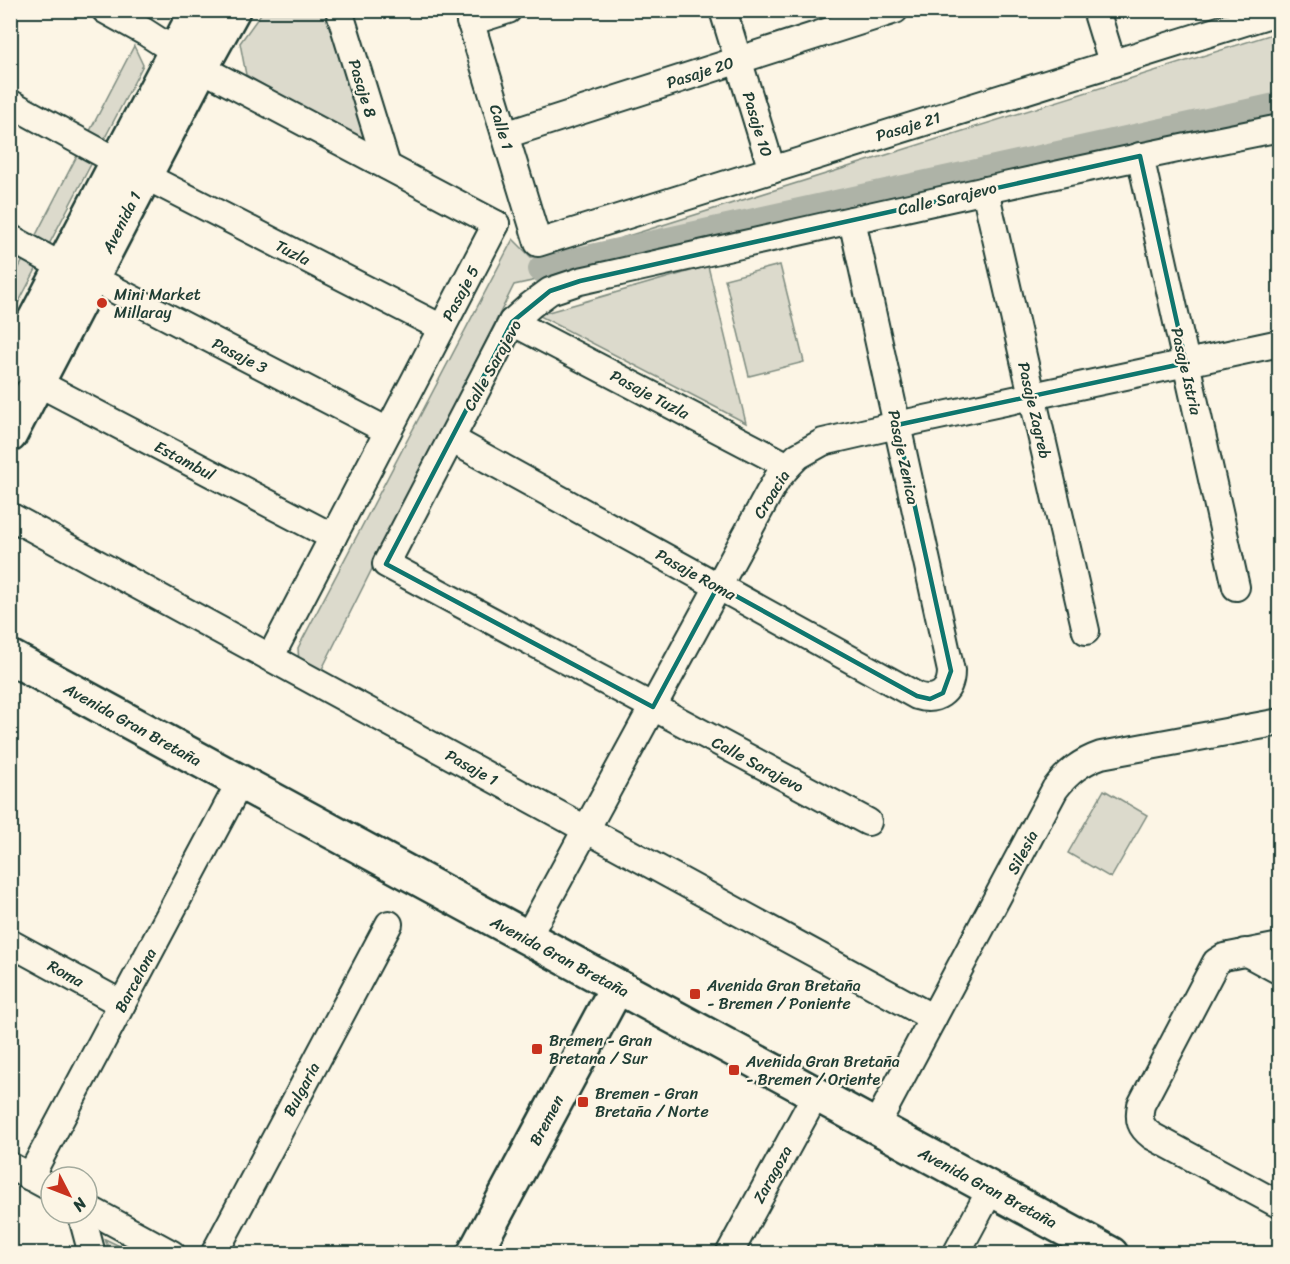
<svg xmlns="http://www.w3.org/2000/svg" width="1290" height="1264" viewBox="0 0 1290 1264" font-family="Sriracha,sans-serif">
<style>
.green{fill:#dcdacc;stroke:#7e8c80;stroke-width:1.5}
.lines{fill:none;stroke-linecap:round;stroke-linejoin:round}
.canal{stroke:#aeb3a7;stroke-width:28}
.minor-casing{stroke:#1f3d34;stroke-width:30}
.tertiary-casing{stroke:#1f3d34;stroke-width:38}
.secondary-casing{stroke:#1f3d34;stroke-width:38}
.minor{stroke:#fcf5e5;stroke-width:26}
.tertiary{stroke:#fcf5e5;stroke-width:33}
.secondary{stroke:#fcf5e5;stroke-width:33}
.marked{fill:none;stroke:#0f766e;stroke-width:4.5;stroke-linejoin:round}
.poi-dot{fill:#c8321e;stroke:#fcf5e5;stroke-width:2}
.labels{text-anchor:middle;stroke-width:4.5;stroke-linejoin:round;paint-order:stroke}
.street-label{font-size:16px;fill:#1f3d34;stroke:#fcf5e5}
.poi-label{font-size:16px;fill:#1f3d34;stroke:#fcf5e5;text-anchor:start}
</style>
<rect width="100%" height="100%" fill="#fcf5e5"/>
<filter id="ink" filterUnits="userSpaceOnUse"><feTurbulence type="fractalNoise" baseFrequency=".0167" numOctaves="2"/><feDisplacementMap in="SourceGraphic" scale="12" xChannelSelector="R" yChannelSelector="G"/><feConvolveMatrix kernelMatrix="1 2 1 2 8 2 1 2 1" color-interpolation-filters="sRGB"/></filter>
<g filter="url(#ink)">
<g class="green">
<polygon points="263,11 325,11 364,136 359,140 246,75 240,43"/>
<polygon points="1279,32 1279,117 514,285 319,675 299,664 298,648 513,239 531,257 567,255"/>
<polygon points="134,46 143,65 11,317 11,283"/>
<polygon points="780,265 804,362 749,376 725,279"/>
<polygon points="708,266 746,423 538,315"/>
<polygon points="1104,790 1147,815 1111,878 1068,853"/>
<polygon points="105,1239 134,1253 110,1253"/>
</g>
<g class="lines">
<polyline class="canal" points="542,269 1280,106"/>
<g class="minor-casing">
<g id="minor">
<polyline points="105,10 145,32 201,68 496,224"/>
<polyline points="339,10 387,166"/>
<polyline points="467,10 538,243 1280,11"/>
<polyline points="723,10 772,170"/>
<polyline points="1096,10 1112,62"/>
<polyline points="470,22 508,10"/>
<polyline points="10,103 118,162"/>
<polyline points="505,135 895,10"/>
<polyline points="1140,156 1236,587"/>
<polyline points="145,176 442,328"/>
<polyline points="985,190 1086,631"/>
<polyline points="10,238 63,267"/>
<polyline points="92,278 388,431"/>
<polyline points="512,322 788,466"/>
<polyline points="38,383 333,537"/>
<path d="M451 439 917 696C936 702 951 693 951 671L852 220"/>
<polyline points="10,516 933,1018"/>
<polyline points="270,658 496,224"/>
<path d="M868 822 386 564 512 322 531 305 550 291 580 281C813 229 1045 175 1280 128"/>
<polyline points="527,938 769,493 777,479 788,466 798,456 823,442 897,425 1280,343"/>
<polyline points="10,943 122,1004"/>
<path d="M1280 946 1224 957 1216 962 1141 1105C1138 1120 1140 1127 1152 1136L1280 1205"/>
<polyline points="1245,952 1280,971"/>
<path d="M875 1127 1055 789C1068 772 1081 762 1101 755L1280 722"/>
<polyline points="10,1166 51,1188"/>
<polyline points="30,1177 240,782"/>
<polyline points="87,1208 172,1254"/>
<polyline points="81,1213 92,1254"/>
<polyline points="214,1254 389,924"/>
<polyline points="729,1254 816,1094"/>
<polyline points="956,1254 991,1189"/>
</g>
</g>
<g class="tertiary-casing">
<g id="tertiary">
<polyline points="10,367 197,10"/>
<polyline points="10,435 201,68 233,10"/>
<polyline points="474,1254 617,987"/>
</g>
</g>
<g class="secondary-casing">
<polyline id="secondary" points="10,657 1111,1254"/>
</g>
<use href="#minor" class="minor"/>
<use href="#tertiary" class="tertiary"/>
<use href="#secondary" class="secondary"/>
</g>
</g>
<path class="marked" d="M1140 156 1186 363 897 425 951 671 943 693 930 699 917 696 718 586 653 707 386 564 512 322 550 291 580 281Z"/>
<g class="poi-dot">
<circle cx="102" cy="303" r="6"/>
<rect x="689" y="988" width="12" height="12" rx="3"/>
<rect x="531" y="1043" width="12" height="12" rx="3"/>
<rect x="728" y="1064" width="12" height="12" rx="3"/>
<rect x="577" y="1096" width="12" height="12" rx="3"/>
</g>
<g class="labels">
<g class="street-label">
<text transform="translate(700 72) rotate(-18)" y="6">Pasaje 20</text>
<text transform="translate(363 88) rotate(73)" y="6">Pasaje 8</text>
<text transform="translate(758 124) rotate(73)" y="6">Pasaje 10</text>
<text transform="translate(908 126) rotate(-17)" y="6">Pasaje 21</text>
<text transform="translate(502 127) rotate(73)" y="6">Calle 1</text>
<text transform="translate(947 198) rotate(-13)" y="6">Calle Sarajevo</text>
<text transform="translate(121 222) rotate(-63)" y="6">Avenida 1</text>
<text transform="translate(293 252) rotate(27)" y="6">Tuzla</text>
<text transform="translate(460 293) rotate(-62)" y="6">Pasaje 5</text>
<text transform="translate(240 355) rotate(27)" y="6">Pasaje 3</text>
<text transform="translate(492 365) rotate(-61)" y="6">Calle Sarajevo</text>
<text transform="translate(1187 371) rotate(77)" y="6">Pasaje Istria</text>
<text transform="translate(650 394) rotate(28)" y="6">Pasaje Tuzla</text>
<text transform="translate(1035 410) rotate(77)" y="6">Pasaje Zagreb</text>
<text transform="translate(904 457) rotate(78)" y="6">Pasaje Zenica</text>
<text transform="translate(185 460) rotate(28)" y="6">Estambul</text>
<text transform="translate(771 494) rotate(-58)" y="6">Croacia</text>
<text transform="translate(696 574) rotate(29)" y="6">Pasaje Roma</text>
<text transform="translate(133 724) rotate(29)" y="6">Avenida Gran Bretaña</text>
<text transform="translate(758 764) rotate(28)" y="6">Calle Sarajevo</text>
<text transform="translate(472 767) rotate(29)" y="6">Pasaje 1</text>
<text transform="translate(1022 852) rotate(-62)" y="6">Silesia</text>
<text transform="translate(560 956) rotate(28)" y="6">Avenida Gran Bretaña</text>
<text transform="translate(66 973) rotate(29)" y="6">Roma</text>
<text transform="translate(135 980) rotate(-62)" y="6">Barcelona</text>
<text transform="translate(301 1089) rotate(-62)" y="6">Bulgaria</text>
<text transform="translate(546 1120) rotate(-62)" y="6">Bremen</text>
<text transform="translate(772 1174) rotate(-61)" y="6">Zaragoza</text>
<text transform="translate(988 1187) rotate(28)" y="6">Avenida Gran Bretaña</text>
</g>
<g class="poi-label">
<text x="114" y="300">Mini Market<tspan x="114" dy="18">Millaray</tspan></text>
<text x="707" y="991">Avenida Gran Bretaña<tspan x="707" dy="18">- Bremen / Poniente</tspan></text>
<text x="549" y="1046">Bremen - Gran<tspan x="549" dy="18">Bretana / Sur</tspan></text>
<text x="746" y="1067">Avenida Gran Bretaña<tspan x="746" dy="18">- Bremen / Oriente</tspan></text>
<text x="595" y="1099">Bremen - Gran<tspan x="595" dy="18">Bretaña / Norte</tspan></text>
</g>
</g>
<rect width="1290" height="1264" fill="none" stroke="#fcf5e5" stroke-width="36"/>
<rect x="18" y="18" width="1254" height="1228" fill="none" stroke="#1f3d34" stroke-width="2" filter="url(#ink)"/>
<g transform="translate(69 1195) rotate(132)"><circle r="28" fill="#fcf5e5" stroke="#a4ab9e" stroke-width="1.5"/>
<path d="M0-4.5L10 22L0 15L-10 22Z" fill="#c8321e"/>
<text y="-9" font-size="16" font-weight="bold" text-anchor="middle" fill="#1f3d34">N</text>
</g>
</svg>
